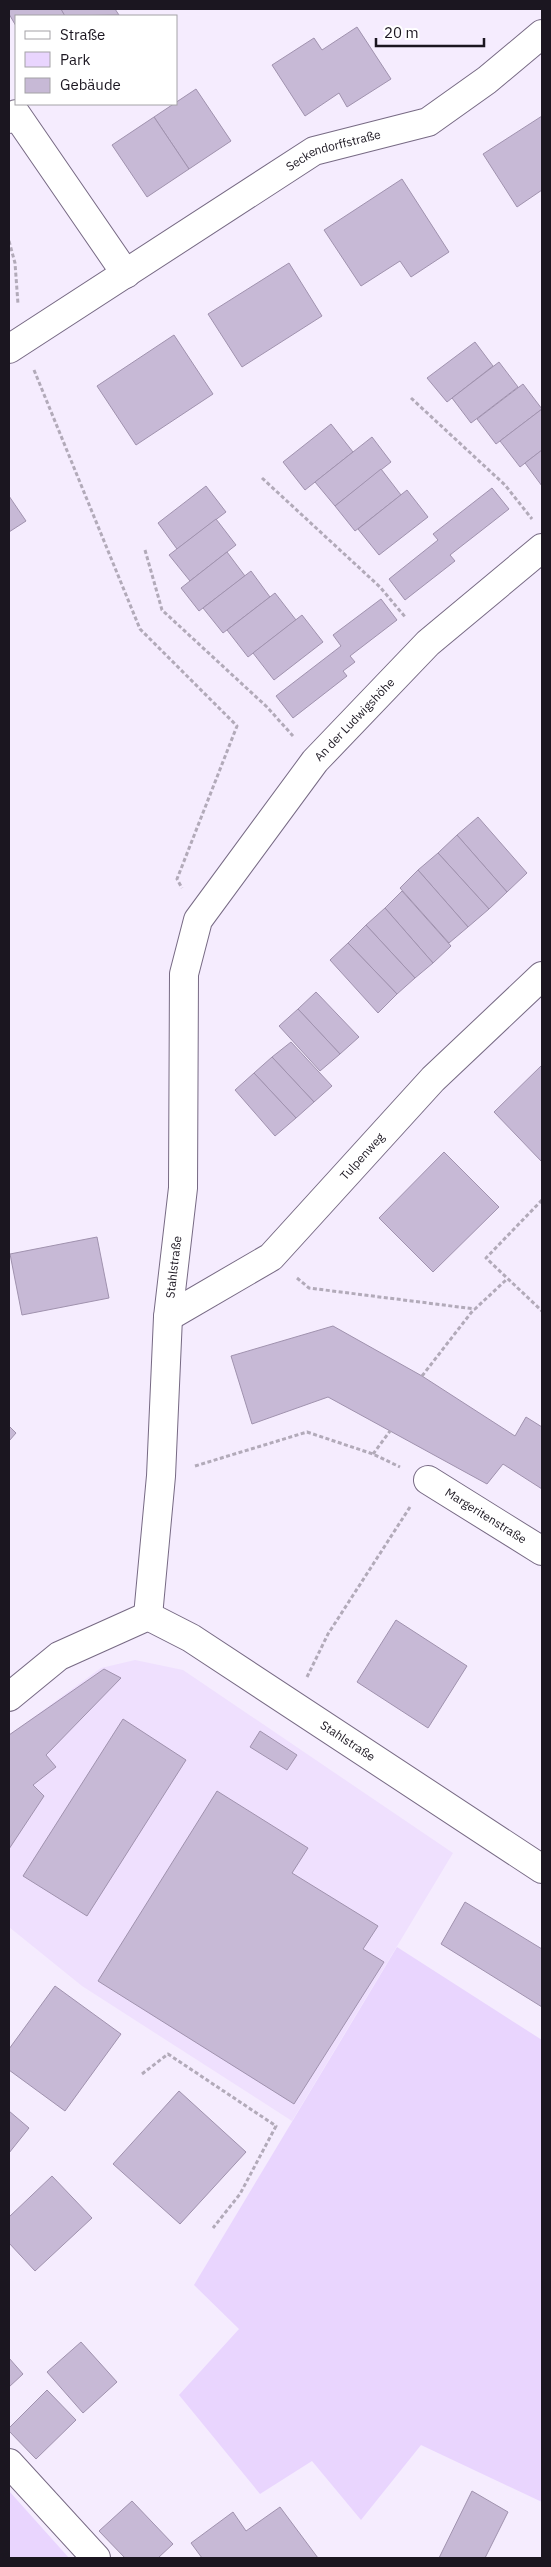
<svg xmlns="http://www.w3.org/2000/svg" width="551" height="2567" viewBox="0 0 551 2567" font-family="'IBM Plex Sans',sans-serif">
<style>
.built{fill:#efe0fe}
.green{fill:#e9d5fe}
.building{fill:#c7b9d6;stroke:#a092ae}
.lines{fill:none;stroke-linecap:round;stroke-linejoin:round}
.street-casing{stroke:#776a84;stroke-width:30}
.path{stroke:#b2aab9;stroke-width:3;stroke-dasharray:4 2.5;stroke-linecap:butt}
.street{stroke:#fff;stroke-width:28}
.labels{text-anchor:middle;stroke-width:4;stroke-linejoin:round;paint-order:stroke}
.street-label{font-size:12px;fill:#1b1620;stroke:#fff}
</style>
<rect width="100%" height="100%" fill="#f5ecfe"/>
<polygon class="built" points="135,1660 183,1670 453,1853 292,2121 82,1986 9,1927 9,1735 101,1668"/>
<g class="green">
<polygon points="397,1947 542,2040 542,2502 421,2445 361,2520 312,2461 260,2494 179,2395 239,2329 194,2285"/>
<polygon points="9,2491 69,2558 9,2558"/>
</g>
<g class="building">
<polygon points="10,9 61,9 65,16 16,16 16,26 9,14"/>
<polygon points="61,9 115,9 119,15 65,16"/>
<polygon points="357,27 391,79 347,107 339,93 305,116 272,65 314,38 322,50"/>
<polygon points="196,89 231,141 189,169 154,117"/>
<polygon points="542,116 542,190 517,207 483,154"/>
<polygon points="154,117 189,169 147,197 112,145"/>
<polygon points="402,179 449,252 411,277 400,261 361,286 324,230"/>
<polygon points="289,263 322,316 242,367 208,314"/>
<polygon points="174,335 213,394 136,445 97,386"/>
<polygon points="475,342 493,366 447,402 427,378"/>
<polygon points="499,362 518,387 471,423 452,398"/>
<polygon points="523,384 542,409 496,444 477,419"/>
<polygon points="542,409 542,450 520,467 500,441"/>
<polygon points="331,424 353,452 305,490 283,462"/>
<polygon points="372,437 391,462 335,506 315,482"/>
<polygon points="542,450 542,486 525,463"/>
<polygon points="381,469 401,495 355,531 335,506"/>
<polygon points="206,486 226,512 177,549 158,523"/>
<polygon points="492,488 509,509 450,555 455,561 405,600 389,579 438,540 433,534"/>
<polygon points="407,490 428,517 379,555 358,529"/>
<polygon points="9,496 26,521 9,532"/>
<polygon points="216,519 236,545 190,581 169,555"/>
<polygon points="227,552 245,576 199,611 181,588"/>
<polygon points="251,571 270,597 223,633 203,608"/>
<polygon points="275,593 296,620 248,657 227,630"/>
<polygon points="381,599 397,620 350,656 355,662 343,671 347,676 293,718 276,696 341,646 333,635"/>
<polygon points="302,615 323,642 274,680 253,653"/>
<polygon points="478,817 527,873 507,892 457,835"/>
<polygon points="457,835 507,892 489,909 438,853"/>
<polygon points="438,853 489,909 468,927 418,870"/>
<polygon points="418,870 468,927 449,943 400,888"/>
<polygon points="402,891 451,946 433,963 385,908"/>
<polygon points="385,908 433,963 415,978 366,925"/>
<polygon points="366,925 415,978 397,994 348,943"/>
<polygon points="348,943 397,994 378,1013 330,960"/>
<polygon points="316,992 359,1037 340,1054 298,1009"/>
<polygon points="298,1009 340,1054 320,1071 279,1026"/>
<polygon points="291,1042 332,1086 314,1102 272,1057"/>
<polygon points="272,1057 314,1102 296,1118 254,1073"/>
<polygon points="542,1065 542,1162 494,1112"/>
<polygon points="254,1073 296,1118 275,1136 235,1090"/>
<polygon points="444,1152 499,1207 433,1272 379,1218"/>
<polygon points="97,1237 109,1298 22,1315 10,1254"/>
<polygon points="333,1326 422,1376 515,1436 526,1417 542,1427 542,1489 503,1464 487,1484 328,1397 252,1424 231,1356"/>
<polygon points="9,1426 16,1433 9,1441"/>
<polygon points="396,1620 467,1666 428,1728 357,1682"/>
<polygon points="104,1669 121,1678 46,1755 56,1767 33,1785 44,1796 9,1849 9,1735"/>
<polygon points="123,1719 186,1760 87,1916 23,1876"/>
<polygon points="260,1731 297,1755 287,1770 250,1747"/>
<polygon points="217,1791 308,1848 292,1873 378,1926 363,1949 384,1962 294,2104 98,1981"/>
<polygon points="465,1902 542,1949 542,2007 441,1944"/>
<polygon points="55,1986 121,2034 65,2111 9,2070 9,2049"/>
<polygon points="179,2091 246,2152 180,2224 113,2164"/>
<polygon points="9,2111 29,2128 9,2153"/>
<polygon points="52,2176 92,2218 35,2271 9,2243 9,2217"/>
<polygon points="81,2342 117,2382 83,2413 47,2372"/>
<polygon points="9,2358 23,2374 9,2387"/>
<polygon points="47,2390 76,2420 36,2459 9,2431 9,2428"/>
<polygon points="472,2491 508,2512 485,2558 439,2558"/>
<polygon points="132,2501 173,2544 158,2558 125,2558 99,2531"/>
<polygon points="280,2507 318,2558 202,2558 191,2543 233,2512 246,2531"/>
</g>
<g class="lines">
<g class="street-casing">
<g id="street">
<polyline points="9,119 16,114 126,274"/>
<path id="s1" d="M9 349 314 151 428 122 487 80 542 34"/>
<path id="s2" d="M168 1317 271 1257 433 1079 542 976"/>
<path id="s3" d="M428 1480 542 1551"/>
<path id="s4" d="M148 1616 161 1476 168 1317 183 1188 184 974 198 920 315 761 428 643 542 548"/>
<path id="s5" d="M9 1697 59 1656 148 1616 191 1638 542 1869"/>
<polyline points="9,2463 96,2558"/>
</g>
</g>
<g class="path">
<polyline points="9,241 15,263 18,304"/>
<polyline points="34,370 140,629 237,726 177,879 182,888"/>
<polyline points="411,398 505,485 532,519"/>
<polyline points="262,478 380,587 406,618"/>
<polyline points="145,550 162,610 267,707 293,736"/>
<polyline points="542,1200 486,1258 542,1311"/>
<polyline points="297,1278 309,1288 475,1309 507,1279"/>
<polyline points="422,1376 474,1309"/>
<polyline points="373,1454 390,1431"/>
<polyline points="195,1466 307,1432 373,1454 400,1467"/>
<polyline points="307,1677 328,1634 410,1507"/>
<polyline points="142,2074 168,2054 276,2126 240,2194 213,2228"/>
</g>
<use href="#street" class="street"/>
</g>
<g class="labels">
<g class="street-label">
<text dy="4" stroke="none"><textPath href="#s1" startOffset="382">Seckendorffstraße</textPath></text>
<text dy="4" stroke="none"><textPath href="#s4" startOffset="954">An der Ludwigshöhe</textPath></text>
<text dy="4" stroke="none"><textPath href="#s2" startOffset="255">Tulpenweg</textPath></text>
<text dy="4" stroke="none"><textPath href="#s4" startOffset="350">Stahlstraße</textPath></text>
<text dy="4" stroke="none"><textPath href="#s3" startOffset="68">Margeritenstraße</textPath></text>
<text dy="4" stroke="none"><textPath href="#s5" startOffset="398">Stahlstraße</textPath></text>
</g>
</g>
<rect width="551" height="2567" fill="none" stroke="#1b1620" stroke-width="20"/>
<rect x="15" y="15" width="162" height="90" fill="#ffffff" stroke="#a4a2a6"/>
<rect x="25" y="31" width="25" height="8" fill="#ffffff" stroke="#a4a2a6"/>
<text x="60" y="40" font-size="15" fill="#1b1620">Straße</text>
<rect x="25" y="52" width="25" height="15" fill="#e9d5fe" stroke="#a4a2a6"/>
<text x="60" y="65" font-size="15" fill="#1b1620">Park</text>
<rect x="25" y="78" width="25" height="15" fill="#c7b9d6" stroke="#a4a2a6"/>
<text x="60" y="90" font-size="15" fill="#1b1620">Gebäude</text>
<path d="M376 38v8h108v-8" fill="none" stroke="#1b1620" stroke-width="2.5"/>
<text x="384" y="38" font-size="15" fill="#1b1620" stroke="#ffffff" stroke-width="4" paint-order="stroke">20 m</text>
</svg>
